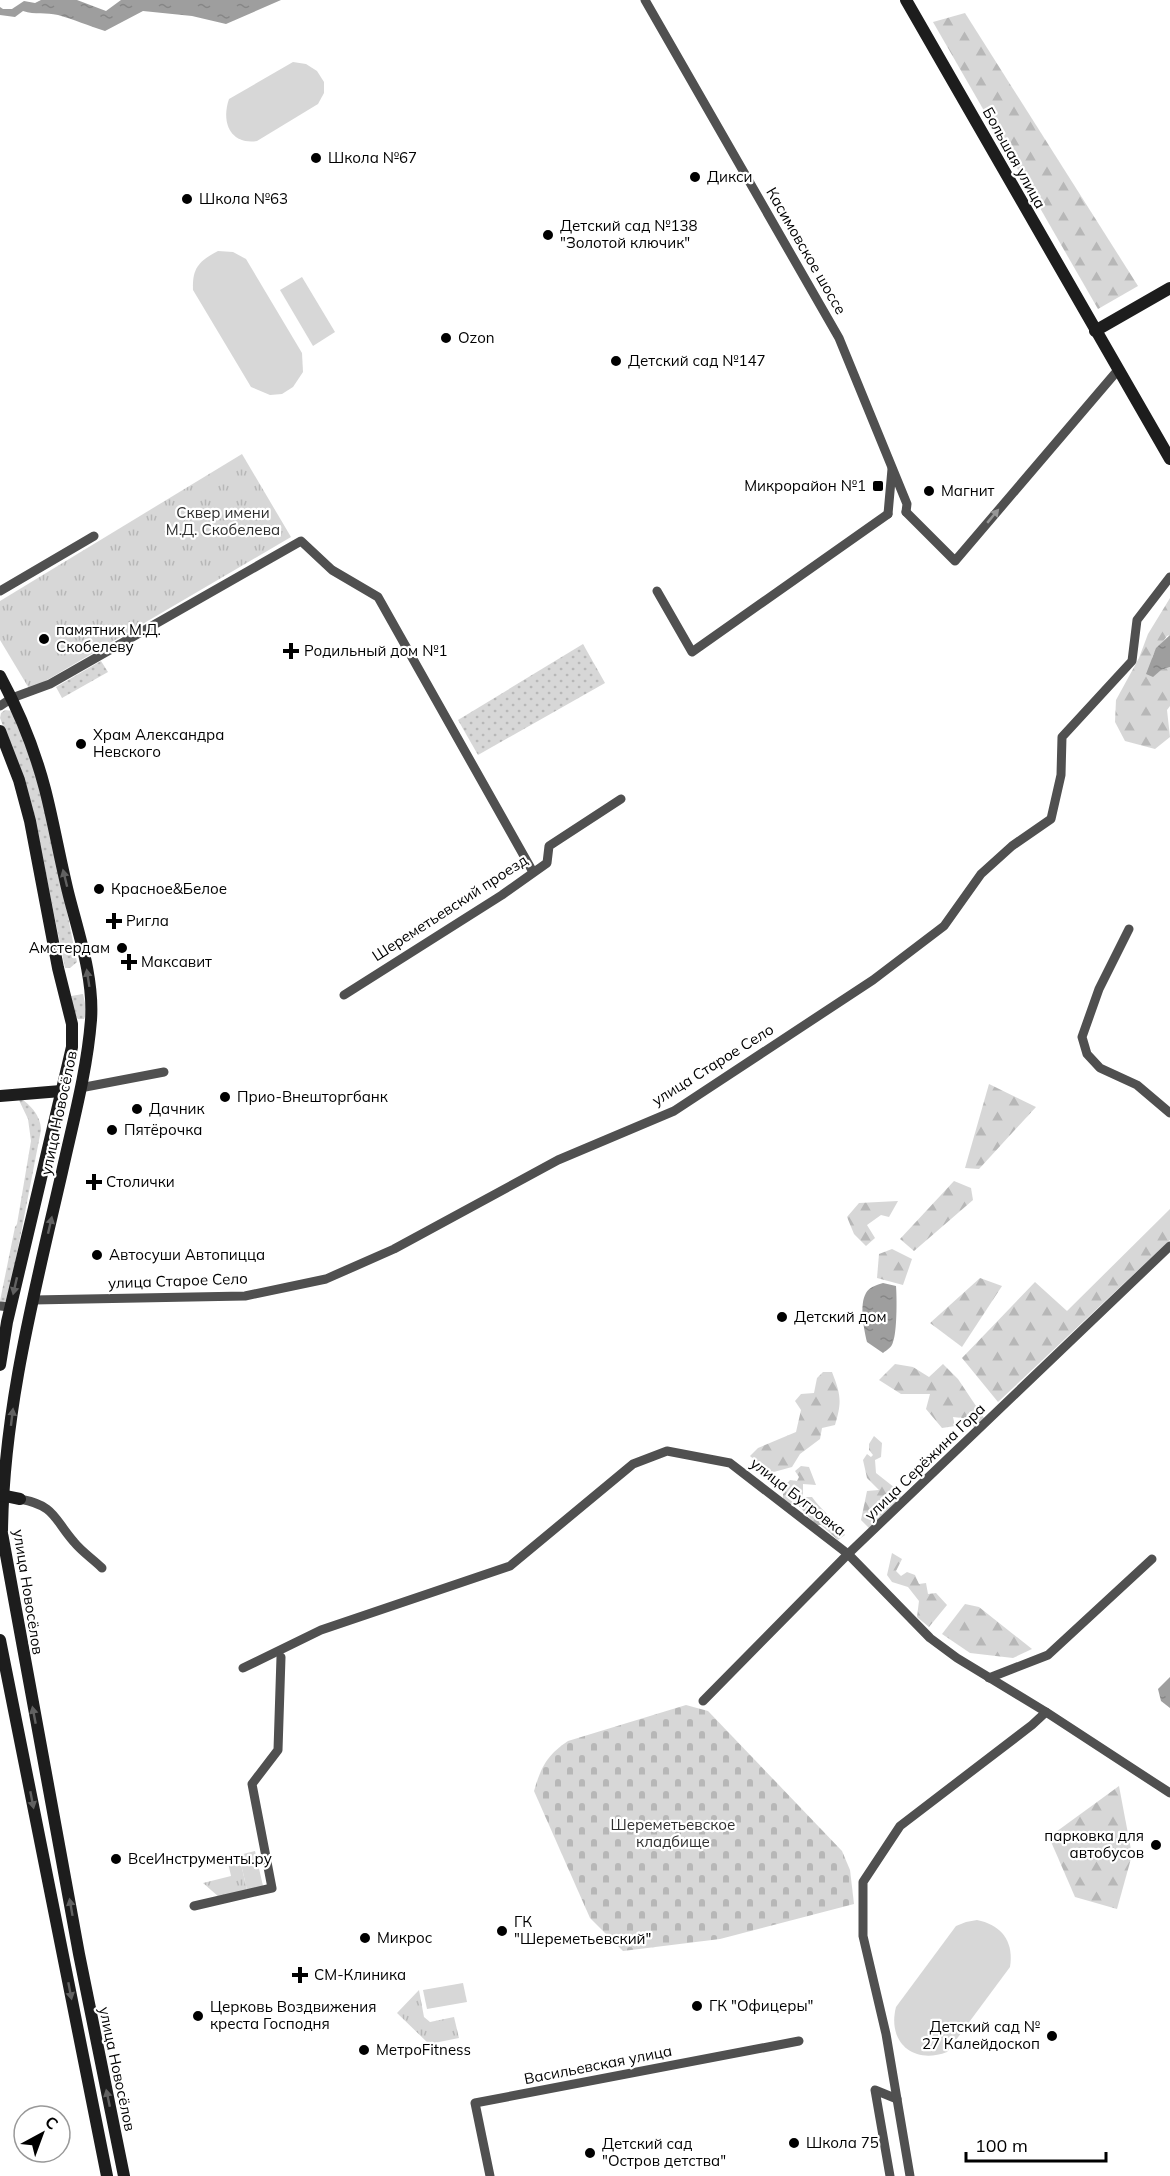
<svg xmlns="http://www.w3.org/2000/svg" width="1170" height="2176" viewBox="0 0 1170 2176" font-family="Mulish,sans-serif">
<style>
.grass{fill:url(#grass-dots)}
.forest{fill:url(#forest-firs)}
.cemetery{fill:url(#cemetery-stones)}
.park{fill:url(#park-tufts)}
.pitch{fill:#d7d7d7}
.water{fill:url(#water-ripples)}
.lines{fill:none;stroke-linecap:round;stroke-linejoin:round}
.street{stroke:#505050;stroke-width:9}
.secondary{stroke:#1d1d1d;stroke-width:12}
.oneway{fill:#969696}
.oneway2{fill:#616161}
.poi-dot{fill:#000;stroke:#fff;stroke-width:2}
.labels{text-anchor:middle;stroke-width:4.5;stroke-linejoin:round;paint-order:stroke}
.poi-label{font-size:15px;fill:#000;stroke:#fff;text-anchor:start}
.street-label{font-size:15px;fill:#000;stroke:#fff}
.park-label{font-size:15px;fill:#2e2e2e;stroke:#fff}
</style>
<defs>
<pattern id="grass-dots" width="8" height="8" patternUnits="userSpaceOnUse" patternTransform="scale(1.5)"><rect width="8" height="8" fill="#d7d7d7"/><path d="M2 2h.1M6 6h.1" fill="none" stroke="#b7b7b7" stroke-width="1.8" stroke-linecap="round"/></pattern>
<pattern id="forest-firs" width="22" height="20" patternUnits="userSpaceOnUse" patternTransform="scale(1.5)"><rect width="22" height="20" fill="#d7d7d7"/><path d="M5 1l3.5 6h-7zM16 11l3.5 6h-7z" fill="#b7b7b7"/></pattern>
<pattern id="cemetery-stones" width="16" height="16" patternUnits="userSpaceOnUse" patternTransform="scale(1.5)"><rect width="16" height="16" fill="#d7d7d7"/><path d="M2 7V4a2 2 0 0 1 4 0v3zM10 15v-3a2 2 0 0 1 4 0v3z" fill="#b7b7b7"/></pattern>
<pattern id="park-tufts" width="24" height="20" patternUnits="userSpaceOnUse" patternTransform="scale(1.5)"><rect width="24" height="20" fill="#d7d7d7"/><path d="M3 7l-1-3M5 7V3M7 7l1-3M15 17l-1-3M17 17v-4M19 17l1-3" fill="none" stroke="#b7b7b7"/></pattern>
<pattern id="water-ripples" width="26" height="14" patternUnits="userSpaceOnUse" patternTransform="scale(1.5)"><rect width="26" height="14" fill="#9e9e9e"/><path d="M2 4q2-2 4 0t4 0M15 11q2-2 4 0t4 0" fill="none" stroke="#868686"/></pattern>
</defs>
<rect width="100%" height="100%" fill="#fff"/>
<g class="grass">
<polygon points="583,644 605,683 478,755 458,720"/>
<polygon points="101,661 108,672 62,698 56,687"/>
<path d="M5 710 13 711C46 791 60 878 77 962L70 968H65L35 821 24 781 0 718 1 713Z"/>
<polygon points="83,994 87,1012 84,1019 78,1019 75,1016 71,996"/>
<path d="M17 1096C29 1103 41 1115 41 1130L8 1300 2 1303 0 1301 15 1227 17 1224 31 1141 28 1119Z"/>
</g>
<g class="forest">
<polygon points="965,13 1138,286 1098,309 933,22"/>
<path d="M1170 598V635L1167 636C1162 644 1155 649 1152 658L1161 670 1170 667V706L1167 710 1170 737 1155 749 1125 741 1115 722 1116 700 1139 658 1148 634Z"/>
<polygon points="989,1084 1036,1107 979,1169 965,1168"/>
<polygon points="954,1181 971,1188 973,1200 914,1251 900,1239"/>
<polygon points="898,1201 889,1217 881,1215 867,1225 875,1238 866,1246 854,1234 847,1217 859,1203"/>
<polygon points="1170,1209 1170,1240 998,1402 962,1358 1035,1282 1067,1311"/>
<polygon points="892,1249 912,1259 903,1285 877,1278 879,1254"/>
<polygon points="980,1278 1002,1286 962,1347 930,1323"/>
<polygon points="895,1364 913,1367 929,1377 943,1364 958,1379 984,1418 974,1428 971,1419 953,1417 955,1426 942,1428 926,1409 930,1394 901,1394 879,1380"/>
<path d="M823 1372H832C841 1395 842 1402 835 1425L822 1428 820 1439 800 1454 792 1467 770 1473 750 1456 758 1448 796 1432 801 1410 795 1401 801 1394 814 1393 817 1378Z"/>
<polygon points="874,1436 882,1443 881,1457 875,1460 876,1473 895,1488 902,1490 900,1500 871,1530 861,1520 867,1491 879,1490 867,1478 863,1460 867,1454 871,1457 873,1455 869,1450 869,1444"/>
<path d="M801 1466 809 1467 816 1485 803 1484V1497H812C822 1511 835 1520 845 1535L838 1540 821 1525H816L798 1505H791L783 1499V1488L790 1480 797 1481 799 1477 795 1471Z"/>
<polygon points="892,1553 902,1559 896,1571 901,1576 907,1572 915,1575 919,1584 926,1583 928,1594 936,1593 947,1605 929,1627 917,1617 919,1601 908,1587 892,1582 887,1575"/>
<polygon points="965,1604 979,1607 1032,1649 1013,1658 970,1653 942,1634"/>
<polygon points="1119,1786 1132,1855 1117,1909 1075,1897 1049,1837"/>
</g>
<path class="cemetery" d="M686 1705 708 1711 842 1851 850 1870 854 1904 720 1939 623 1951 590 1918 534 1791C541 1767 547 1755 568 1741Z"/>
<g class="park">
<polygon points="242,454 291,537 30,690 0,640 0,601"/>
<polygon points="239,1855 247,1890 219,1897 203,1883 231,1876 227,1858"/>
<polygon points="419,1990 424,2017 430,2022 454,2017 459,2038 429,2044 397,2013"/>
</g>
<g class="pitch">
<path d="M293 62 306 64 317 71 324 82V93L318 104 257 141C230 145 221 122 229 99Z"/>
<path d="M218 251 233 252 246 259 302 353 303 372 293 387 282 394 270 395 251 387 193 290C192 268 199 261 218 251Z"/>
<polygon points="302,277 335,332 313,346 280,290"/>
<polygon points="255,1851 263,1886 247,1890 239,1855"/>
<path d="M977 1920C1002 1925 1014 1942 1010 1967L947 2052C913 2065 887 2042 896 2007L956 1926 966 1922Z"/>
<polygon points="463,1983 467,2002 427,2009 423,1990"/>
</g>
<g class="water">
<path d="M41 0H77L106 11 121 0H281L226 24 192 16 143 11 105 31C89 26 73 19 58 15 46 12 35 15 23 11L15 17 0 15V7L3 9H12L24 1 35 3Z"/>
<polygon points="1170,635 1170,667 1161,670 1153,677 1146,674 1156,648"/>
<path d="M883 1283 896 1286C897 1299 897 1332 893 1342 892 1347 887 1350 883 1353L867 1342C864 1329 859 1305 866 1293 869 1287 877 1285 883 1283Z"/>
<polygon points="1170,1677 1170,1708 1161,1701 1158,1689"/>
</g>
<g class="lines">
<g class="street">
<polyline points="645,0 839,338 907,504 906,512"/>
<polyline points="906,512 955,561 1118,370"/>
<polyline points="888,514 892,469"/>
<polyline points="0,591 94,536"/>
<polyline points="657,591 692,652 888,514"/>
<polyline points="0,706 12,698 50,684 301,541 332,570 378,597 533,872"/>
<polyline points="1129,929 1099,989 1082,1037 1087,1054 1100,1068 1137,1085 1170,1113"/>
<polyline points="344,995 502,895 547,863 549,846 621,799"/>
<polyline points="80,1088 164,1072"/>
<polyline points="33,1300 245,1296 326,1279 394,1249 558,1160 674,1111 873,980 944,926 981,874 1012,846 1051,819 1061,775 1062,737 1132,661 1137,620 1170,577"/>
<polyline points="0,1306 10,1307"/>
<path d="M20 1499C56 1506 53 1518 74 1542 82 1552 93 1559 102 1568"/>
<polyline points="243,1668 321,1630 510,1566 633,1464 667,1451 730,1463 848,1554 930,1638 957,1658 1046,1712 1170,1793"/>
<polyline points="989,1678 1048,1655 1152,1559"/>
<polyline points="703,1701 848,1554 1170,1246"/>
<polyline points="194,1906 272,1888 252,1784 278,1750 281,1657"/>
<polyline points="490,2176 475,2103 799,2041"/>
<polyline points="890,2176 875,2090 897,2099"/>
<polyline points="910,2176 886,2034 863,1936 863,1882 900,1826 1032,1725 1046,1712"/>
</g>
<g class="secondary">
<polyline points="906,0 1170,459"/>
<polyline points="1095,331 1170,288"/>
<path d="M0 676C19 711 35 751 45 789 54 824 60 860 69 896 79 935 94 979 91 1020 87 1071 73 1122 62 1172 35 1290 3 1411 2 1533L79 1954 124 2176"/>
<polyline points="0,731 19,780 30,821 58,968 72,1024 72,1047 7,1322 0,1365"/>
<polyline points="0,1096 61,1091"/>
<polyline points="0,1495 20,1499"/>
<polyline points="0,1640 107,2176"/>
</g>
</g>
<defs><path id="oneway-solid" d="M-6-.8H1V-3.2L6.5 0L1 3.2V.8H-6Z" transform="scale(1.5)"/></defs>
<use class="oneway" href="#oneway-solid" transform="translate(993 516) rotate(-50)"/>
<g class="oneway2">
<use href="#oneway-solid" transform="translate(65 878) rotate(-104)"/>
<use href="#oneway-solid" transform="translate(88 978) rotate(-99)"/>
<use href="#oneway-solid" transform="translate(50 1225) rotate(-77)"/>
<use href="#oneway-solid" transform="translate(15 1286) rotate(103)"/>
<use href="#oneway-solid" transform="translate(12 1417) rotate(-83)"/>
<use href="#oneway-solid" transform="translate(34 1715) rotate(-101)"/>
<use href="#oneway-solid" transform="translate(32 1800) rotate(79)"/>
<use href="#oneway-solid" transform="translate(71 1907) rotate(-100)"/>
<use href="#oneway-solid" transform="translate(70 1991) rotate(79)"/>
<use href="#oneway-solid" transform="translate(108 2098) rotate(-102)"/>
</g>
<g class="poi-dot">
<circle cx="316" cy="158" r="6"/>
<circle cx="695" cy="177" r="6"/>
<circle cx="187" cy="199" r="6"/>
<circle cx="548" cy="235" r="6"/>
<circle cx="446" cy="338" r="6"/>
<circle cx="616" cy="361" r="6"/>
<rect x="872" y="480" width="12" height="12" rx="3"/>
<circle cx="929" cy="491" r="6"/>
<circle cx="44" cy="639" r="6"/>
<path d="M288 642h6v6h6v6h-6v6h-6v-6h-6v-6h6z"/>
<circle cx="81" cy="744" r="6"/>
<circle cx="99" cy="889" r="6"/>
<path d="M111 912h6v6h6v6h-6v6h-6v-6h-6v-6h6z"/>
<circle cx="122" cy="948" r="6"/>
<path d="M126 953h6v6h6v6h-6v6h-6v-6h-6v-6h6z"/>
<circle cx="225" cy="1097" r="6"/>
<circle cx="137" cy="1109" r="6"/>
<circle cx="112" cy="1130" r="6"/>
<path d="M91 1173h6v6h6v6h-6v6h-6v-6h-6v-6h6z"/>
<circle cx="97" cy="1255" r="6"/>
<circle cx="782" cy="1317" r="6"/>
<circle cx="1156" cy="1845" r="6"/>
<circle cx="116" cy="1859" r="6"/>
<circle cx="502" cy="1931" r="6"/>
<circle cx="365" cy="1938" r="6"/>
<path d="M297 1966h6v6h6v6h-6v6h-6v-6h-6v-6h6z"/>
<circle cx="697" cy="2006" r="6"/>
<circle cx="198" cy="2016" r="6"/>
<circle cx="1052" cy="2036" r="6"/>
<circle cx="364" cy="2050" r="6"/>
<circle cx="794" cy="2143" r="6"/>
<circle cx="590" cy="2153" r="6"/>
</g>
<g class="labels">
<g class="poi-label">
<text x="328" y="163">Школа №67</text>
<text x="707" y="182">Дикси</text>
<text x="199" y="204">Школа №63</text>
<text x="560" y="231">Детский сад №138<tspan x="560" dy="17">"Золотой ключик"</tspan></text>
<text x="458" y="343">Ozon</text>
<text x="628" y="366">Детский сад №147</text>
<text x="866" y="491" text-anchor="end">Микрорайон №1</text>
<text x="941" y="496">Магнит</text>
<text x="56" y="635">памятник М.Д.<tspan x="56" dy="17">Скобелеву</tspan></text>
<text x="304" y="656">Родильный дом №1</text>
<text x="93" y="740">Храм Александра<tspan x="93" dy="17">Невского</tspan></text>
<text x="111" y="894">Красное&amp;Белое</text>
<text x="126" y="926">Ригла</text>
<text x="110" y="953" text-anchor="end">Амстердам</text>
<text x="141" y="967">Максавит</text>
<text x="237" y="1102">Прио-Внешторгбанк</text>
<text x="149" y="1114">Дачник</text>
<text x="124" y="1135">Пятёрочка</text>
<text x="106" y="1187">Столички</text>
<text x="109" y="1260">Автосуши Автопицца</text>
<text x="794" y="1322">Детский дом</text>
<text x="1144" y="1841" text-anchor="end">парковка для<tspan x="1144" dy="17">автобусов</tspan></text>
<text x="128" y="1864">ВсеИнструменты.ру</text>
<text x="514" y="1927">ГК<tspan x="514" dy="17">"Шереметьевский"</tspan></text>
<text x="377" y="1943">Микрос</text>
<text x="314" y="1980">СМ-Клиника</text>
<text x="709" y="2011">ГК "Офицеры"</text>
<text x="210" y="2012">Церковь Воздвижения<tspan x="210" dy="17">креста Господня</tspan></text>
<text x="1040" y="2032" text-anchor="end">Детский сад №<tspan x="1040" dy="17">27 Калейдоскоп</tspan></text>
<text x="376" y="2055">МетроFitness</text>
<text x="806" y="2148">Школа 75</text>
<text x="602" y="2149">Детский сад<tspan x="602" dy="17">"Остров детства"</tspan></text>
</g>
<g class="street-label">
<text transform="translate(1014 158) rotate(61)" y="5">Большая улица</text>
<text transform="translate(806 251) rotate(60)" y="5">Касимовское шоссе</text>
<text transform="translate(450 908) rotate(-33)" y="5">Шереметьевский проезд</text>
<text transform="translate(713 1065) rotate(-32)" y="5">улица Старое Село</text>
<text transform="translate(59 1113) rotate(-78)" y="5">улица Новосёлов</text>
<text transform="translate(178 1281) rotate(-2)" y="5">улица Старое Село</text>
<text transform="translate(925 1462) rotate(-44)" y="5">улица Серёжина Гора</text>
<text transform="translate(798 1497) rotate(38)" y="5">улица Бугровка</text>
<text transform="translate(28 1592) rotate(81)" y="5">улица Новосёлов</text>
<text transform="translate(598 2065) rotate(-11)" y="5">Васильевская улица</text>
<text transform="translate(117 2069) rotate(78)" y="5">улица Новосёлов</text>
</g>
<g class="park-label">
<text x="223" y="518">Сквер имени<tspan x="223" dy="17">М.Д. Скобелева</tspan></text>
<text x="673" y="1830">Шереметьевское<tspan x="673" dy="17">кладбище</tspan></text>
</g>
</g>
<g transform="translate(42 2134) rotate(41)"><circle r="28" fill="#ffffff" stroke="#999999" stroke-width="1.5"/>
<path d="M0-4.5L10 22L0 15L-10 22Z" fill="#000000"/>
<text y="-9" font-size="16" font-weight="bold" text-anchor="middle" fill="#000000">С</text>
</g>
<path d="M966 2152v9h140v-9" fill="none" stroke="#000000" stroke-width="3"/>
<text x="975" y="2152" font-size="18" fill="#000000" stroke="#ffffff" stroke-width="4.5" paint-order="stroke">100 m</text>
</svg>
